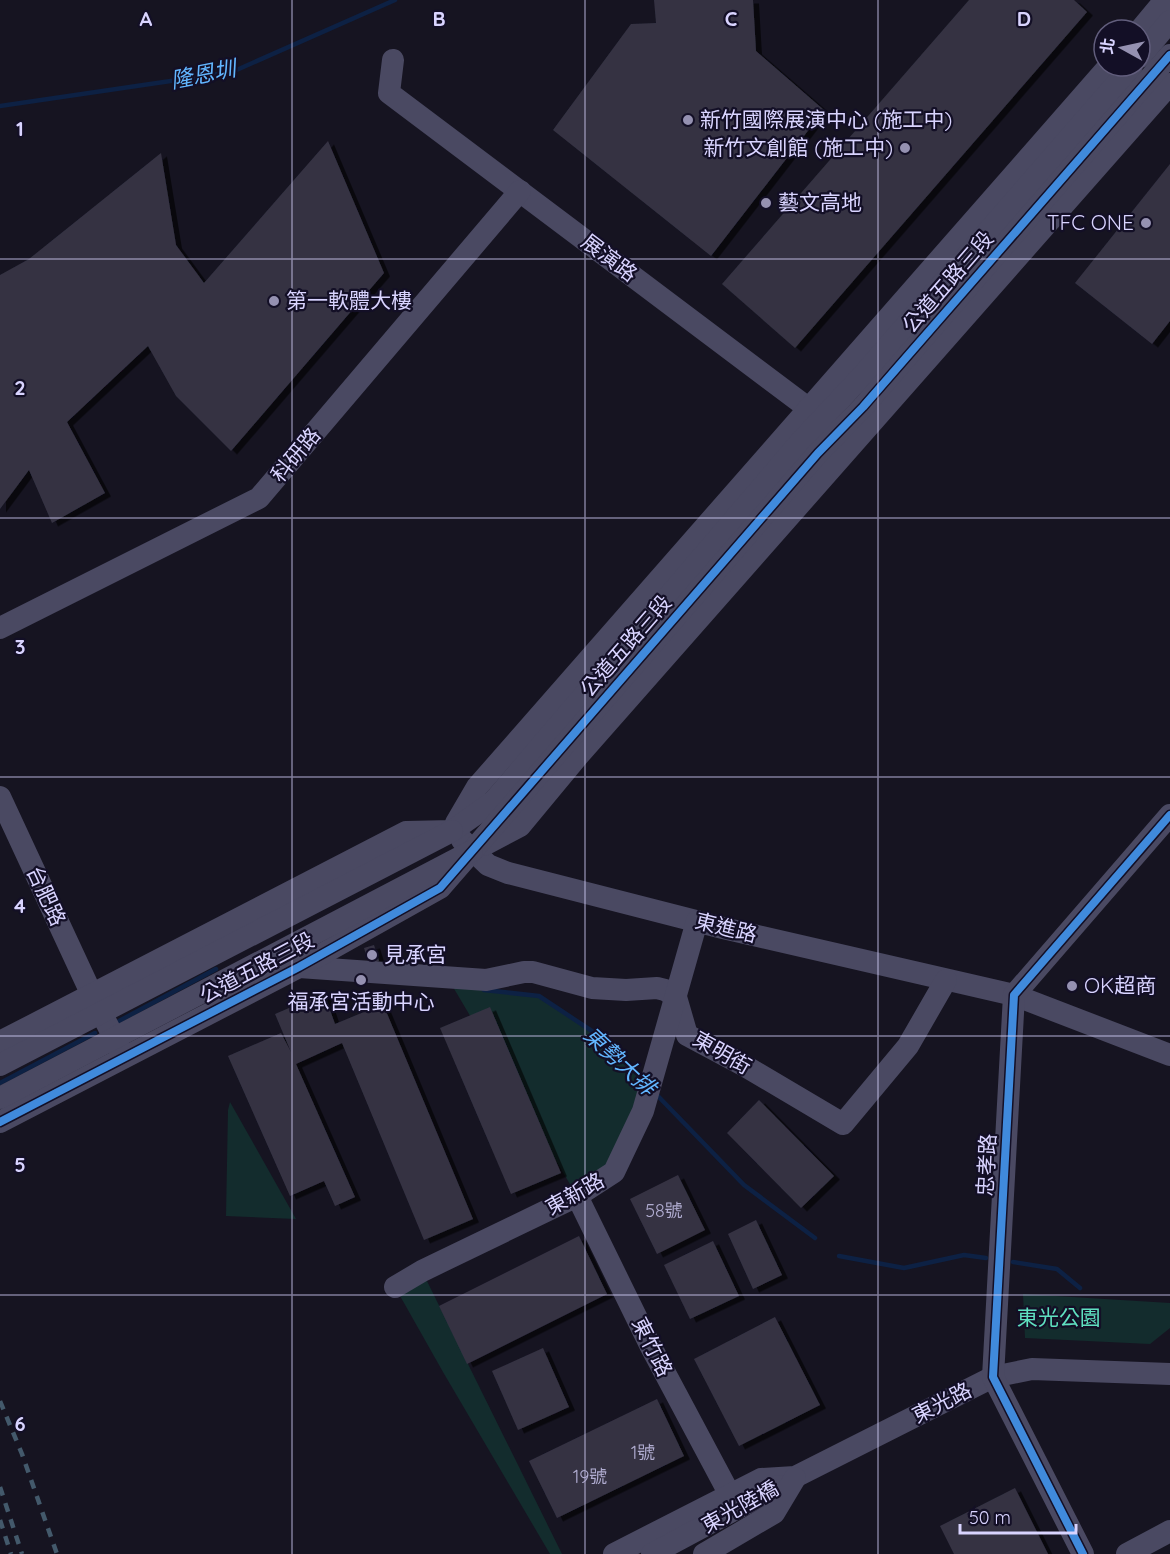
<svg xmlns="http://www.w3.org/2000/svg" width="1170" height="1554" viewBox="0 0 1170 1554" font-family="Quicksand,'Noto Sans TC',sans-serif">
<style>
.green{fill:#132c2d}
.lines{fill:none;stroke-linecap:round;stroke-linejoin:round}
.stream{stroke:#0d2144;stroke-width:4.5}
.building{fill:#343243;filter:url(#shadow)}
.minor{stroke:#4a4962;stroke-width:22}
.rail{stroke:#43596b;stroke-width:4.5;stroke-dasharray:9 8;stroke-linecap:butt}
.minor-bridge{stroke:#4a4962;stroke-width:22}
.cycleway-casing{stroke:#130f26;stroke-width:11}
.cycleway{stroke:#408adc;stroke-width:8}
.grid{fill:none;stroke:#d9d4ff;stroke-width:1.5;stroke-opacity:0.55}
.poi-dot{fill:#9591b1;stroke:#130f26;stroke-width:2}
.labels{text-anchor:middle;stroke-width:4.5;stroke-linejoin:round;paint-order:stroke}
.number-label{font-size:18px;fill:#b0acd0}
.poi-label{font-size:21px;fill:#d9d4ff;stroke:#130f26;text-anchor:start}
.street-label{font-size:21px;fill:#d9d4ff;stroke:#130f26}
.park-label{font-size:21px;fill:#5fe0c0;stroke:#130f26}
.water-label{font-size:22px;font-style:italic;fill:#62b6ff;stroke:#130f26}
.grid-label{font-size:20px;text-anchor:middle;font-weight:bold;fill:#d9d4ff;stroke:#130f26;stroke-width:4.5;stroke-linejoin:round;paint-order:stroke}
</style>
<defs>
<filter id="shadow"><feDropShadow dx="6" dy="3.5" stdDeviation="0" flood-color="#0009"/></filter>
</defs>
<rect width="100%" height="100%" fill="#161421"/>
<g class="green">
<polygon points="453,987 539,996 604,1039 649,1087 614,1172 577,1196"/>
<polygon points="230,1102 296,1219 226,1216 228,1110"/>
<polygon points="422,1271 562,1554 550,1554 443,1372 395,1287"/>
<polygon points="1023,1294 1170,1303 1170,1328 1150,1344 1025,1338"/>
</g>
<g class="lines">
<g class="stream">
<polyline points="0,106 232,72 395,0"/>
<polyline points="484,990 539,996 604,1039 645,1082"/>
<polyline points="119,1021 216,969"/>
<polyline points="0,1083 95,1033"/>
<polyline points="655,1093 744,1185 815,1238"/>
<polyline points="839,1256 904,1268 964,1255 986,1258"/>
<polyline points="1013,1262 1057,1269 1080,1288"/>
</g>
</g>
<g class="building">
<polygon points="654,0 753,0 756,51 824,110 711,256 553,130 631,24 656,23"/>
<polygon points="969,0 1074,0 1087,12 795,348 722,284"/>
<polygon points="328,141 384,273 231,451 176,396 148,346 67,422 105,493 52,523 29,470 0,509 0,275 29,259 161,153 176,245 204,283"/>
<polygon points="1170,164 1170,321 1152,344 1075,283"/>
<polygon points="374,945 379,961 369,964 364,948"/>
<polygon points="324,993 335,1024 383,1004 473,1219 424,1240 342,1043 296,1064 355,1197 335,1206 324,1181 290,1196 228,1056 281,1033 291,1052 275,1014"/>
<polygon points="490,1007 561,1173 511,1194 440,1028"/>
<polygon points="759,1100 834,1176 801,1208 727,1133"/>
<polygon points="678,1175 705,1230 657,1254 630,1199"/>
<polygon points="756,1220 782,1275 753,1289 728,1234"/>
<polygon points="579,1236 607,1294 467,1364 439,1306"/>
<polygon points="713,1241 739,1296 690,1319 664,1265"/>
<polygon points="775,1317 820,1405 739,1446 694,1359"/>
<polygon points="543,1348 569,1407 518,1430 492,1371"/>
<polygon points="657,1399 684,1456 557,1518 529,1461"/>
<polygon points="1015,1488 1048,1554 954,1554 940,1526"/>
</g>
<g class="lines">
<g class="minor">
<polyline points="1140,30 1165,0"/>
<polyline points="1140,57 1170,21"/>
<polyline points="393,60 389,93 820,417"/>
<polyline points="0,628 259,498 520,191"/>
<polyline points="0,797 92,995 123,1055"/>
<polyline points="456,823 477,787 1109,66"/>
<polyline points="462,840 488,865 508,873 723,928 1014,995 1170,1055"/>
<polyline points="484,845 520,826 578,756 1170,84"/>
<polyline points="299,967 486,980 524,972 533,972 592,988 626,990 657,988 665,990 676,997 687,1035 745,1066 843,1124 908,1046 946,980"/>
<polyline points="0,1042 406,832 452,831 493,802 803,439 863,375 1132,66"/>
<polyline points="0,1122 299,967 440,888 818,453 863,407 1170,55"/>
<polyline points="577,1196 650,1345 730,1495"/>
<polyline points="395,1287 422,1271 577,1196 614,1172 643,1111 697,921"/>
<polyline points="614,1554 761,1479 795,1477 993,1377 1032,1369 1170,1374"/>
<polyline points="652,1554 779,1486"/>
<polyline points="704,1554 774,1513 795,1478"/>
<polyline points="1083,1554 993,1377 1014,995 1170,815"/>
<polyline points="1127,1554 1170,1531"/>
</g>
<g class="rail">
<polyline points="0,1401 22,1454 57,1554"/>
<polyline points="0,1487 22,1554"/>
<polyline points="0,1520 11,1554"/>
</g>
<g class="minor-bridge">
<polyline points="0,1065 452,831"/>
<polyline points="0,1098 472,851"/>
</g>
<g class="cycleway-casing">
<g id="cycleway">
<polyline points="0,1122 299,967 440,888 818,453 863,407 1170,55"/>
<polyline points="1083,1554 993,1377 1014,995 1170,815"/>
</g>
</g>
<use href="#cycleway" class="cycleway"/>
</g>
<path class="grid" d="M292 0V1554M585 0V1554M878 0V1554M0 259H1170M0 518H1170M0 777H1170M0 1036H1170M0 1295H1170"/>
<g class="poi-dot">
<circle cx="688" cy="120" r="6"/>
<circle cx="905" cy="148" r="6"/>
<circle cx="766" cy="203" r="6"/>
<circle cx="1146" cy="223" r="6"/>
<circle cx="274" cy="301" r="6"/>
<circle cx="372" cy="955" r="6"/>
<circle cx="361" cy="980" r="6"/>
<circle cx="1072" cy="986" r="6"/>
</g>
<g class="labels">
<g class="number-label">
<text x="664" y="1217">58號</text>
<text x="643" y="1459">1號</text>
<text x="590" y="1483">19號</text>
</g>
<g class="poi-label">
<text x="700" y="127">新竹國際展演中心 (施工中)</text>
<text x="893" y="155" text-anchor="end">新竹文創館 (施工中)</text>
<text x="778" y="210">藝文高地</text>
<text x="1134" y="230" text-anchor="end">TFC ONE</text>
<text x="286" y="308">第一軟體大樓</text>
<text x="384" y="962">見承宮</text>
<text x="1084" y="993">OK超商</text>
<text x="361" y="1009" text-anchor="middle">福承宮活動中心</text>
</g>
<g class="street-label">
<text transform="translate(609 258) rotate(37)" y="7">展演路</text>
<text transform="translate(948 282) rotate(-49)" y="7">公道五路三段</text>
<text transform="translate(296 455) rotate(-50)" y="7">科研路</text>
<text transform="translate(626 646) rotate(-49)" y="7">公道五路三段</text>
<text transform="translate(46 896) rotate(65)" y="7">台肥路</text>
<text transform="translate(726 928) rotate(14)" y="7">東進路</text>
<text transform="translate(257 968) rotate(-28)" y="7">公道五路三段</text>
<text transform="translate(722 1053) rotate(30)" y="7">東明街</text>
<text transform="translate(987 1165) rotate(-87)" y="7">忠孝路</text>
<text transform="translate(575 1194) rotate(-29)" y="7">東新路</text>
<text transform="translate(652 1347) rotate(63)" y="7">東竹路</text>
<text transform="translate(942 1403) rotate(-27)" y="7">東光路</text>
<text transform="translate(740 1507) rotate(-29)" y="7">東光陸橋</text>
</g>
<g class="park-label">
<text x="1059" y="1325">東光公園</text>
</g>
<g class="water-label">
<text transform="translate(203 74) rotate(-11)" y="8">隆恩圳</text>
<text transform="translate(620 1061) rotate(43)" y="8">東勢大排</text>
</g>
</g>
<g class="grid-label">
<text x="146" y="26">A</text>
<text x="439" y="26">B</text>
<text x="731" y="26">C</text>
<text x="1024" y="26">D</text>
<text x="20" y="136">1</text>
<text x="20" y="395">2</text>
<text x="20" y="654">3</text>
<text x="20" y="913">4</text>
<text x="20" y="1172">5</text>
<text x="20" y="1431">6</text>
</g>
<g transform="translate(1122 48) rotate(278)"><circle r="28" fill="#130f26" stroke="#625e7d" stroke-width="1.5"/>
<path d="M0-4.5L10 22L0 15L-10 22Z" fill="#9591b1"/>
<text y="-9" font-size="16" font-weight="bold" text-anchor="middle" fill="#d9d4ff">北</text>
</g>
<path d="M960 1524v9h116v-9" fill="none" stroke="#d9d4ff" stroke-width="3"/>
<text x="969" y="1524" font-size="18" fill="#d9d4ff" stroke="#130f26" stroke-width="4.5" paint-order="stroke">50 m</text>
</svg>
